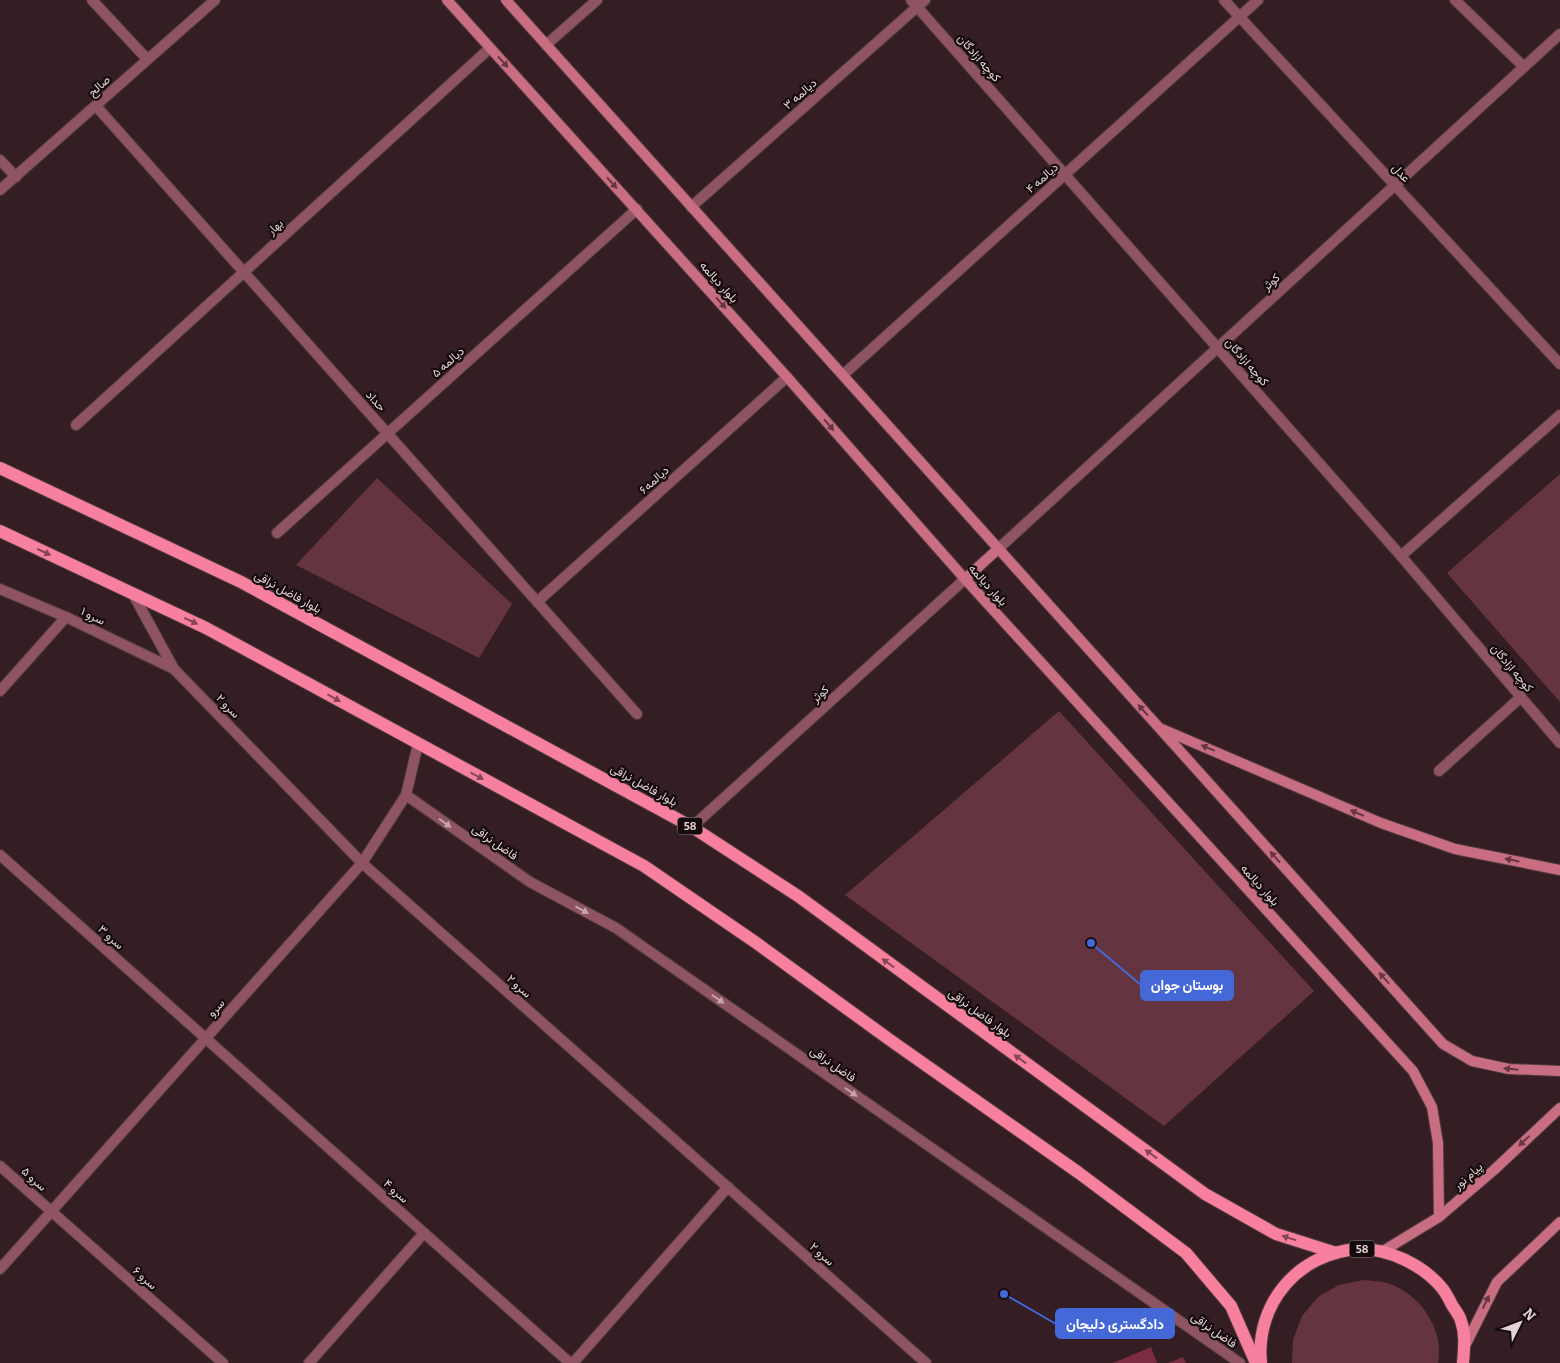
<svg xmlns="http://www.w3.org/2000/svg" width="1560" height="1363" viewBox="0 0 1560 1363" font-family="Bitter,Vazirmatn,serif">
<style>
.green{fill:#643540}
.building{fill:#7b2b42}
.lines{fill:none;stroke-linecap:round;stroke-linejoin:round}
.lane-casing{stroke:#513b3f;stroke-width:12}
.street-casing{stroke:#513b3f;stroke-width:12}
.secondary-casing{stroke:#513b3f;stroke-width:12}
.primary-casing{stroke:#513b3f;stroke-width:14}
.lane{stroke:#8e5461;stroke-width:10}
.street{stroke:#8e5461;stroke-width:10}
.secondary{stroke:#c96d83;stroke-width:10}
.primary{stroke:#f6809d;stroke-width:12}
.oneway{fill:#663742}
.oneway2{fill:#864655}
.oneway3{fill:#c5a6ac}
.labels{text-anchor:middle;stroke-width:4.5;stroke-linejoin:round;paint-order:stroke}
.shield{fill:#150b0d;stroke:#a49699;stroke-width:1}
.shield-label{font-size:11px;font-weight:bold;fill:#e2d2d5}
.street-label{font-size:12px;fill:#e2d2d5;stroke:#150b0d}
.leader{fill:none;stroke:#4468d7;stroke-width:2}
.callout-dot{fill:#4468d7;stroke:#150b0d;stroke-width:2}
.callout{fill:#4468d7;stroke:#4468d7;stroke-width:2}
.callout-label{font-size:14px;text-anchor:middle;font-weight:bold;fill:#fff}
</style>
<rect width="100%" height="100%" fill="#351e23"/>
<g class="green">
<polygon points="1560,474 1560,702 1447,573"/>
<polygon points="377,478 512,604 479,658 296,565"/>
<polygon points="1059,711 1314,991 1164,1126 845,895"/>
<path d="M1364 1280C1371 1281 1380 1281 1387 1283 1419 1292 1445 1330 1438 1363H1292L1293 1340 1302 1316 1318 1297 1339 1285Z"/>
</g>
<g class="building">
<polygon points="1151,1347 1157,1363 1113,1363"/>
<polygon points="1183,1357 1186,1363 1168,1363"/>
</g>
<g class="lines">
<g class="lane-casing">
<g id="lane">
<polyline points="0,691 66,617"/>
<polyline points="573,1363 728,1187"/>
</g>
</g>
<g class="street-casing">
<g id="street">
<polyline points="92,0 147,59"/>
<polyline points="911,0 1401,556 1560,743"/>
<polyline points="1224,0 1560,364"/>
<polyline points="1455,0 1524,67"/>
<polyline points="546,45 597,0"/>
<polyline points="96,106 637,714"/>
<polyline points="0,160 16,177"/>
<polyline points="0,190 215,0"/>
<polyline points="691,207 925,0"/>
<polyline points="843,375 1258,0"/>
<polyline points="76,425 490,48"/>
<polyline points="277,533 637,209"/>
<polyline points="998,549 1560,34"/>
<polyline points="1401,556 1560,415"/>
<polyline points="0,589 66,617 174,669"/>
<polyline points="133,594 174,669 362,863 926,1363"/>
<polyline points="537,602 787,377"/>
<polyline points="1439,771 1521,697"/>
<polyline points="406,795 530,882 616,928 1240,1363"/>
<polyline points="692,827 965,579"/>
<polyline points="0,855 570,1363"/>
<polyline points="0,1166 223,1363"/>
<polyline points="0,1269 362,863 406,795 418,744"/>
<polyline points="309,1363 424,1233"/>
</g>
</g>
<g class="secondary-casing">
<g id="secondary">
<polyline points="447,0 787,377 965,579 1413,1071 1432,1107 1438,1143 1439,1217"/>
<polyline points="506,0 1443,1044 1472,1061 1509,1069 1560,1071"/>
<polyline points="965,579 998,549"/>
<polyline points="1162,729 1381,823 1455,849 1560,870"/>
<polyline points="1383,1251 1439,1217 1494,1170 1560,1108"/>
<polyline points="1465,1346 1497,1282 1560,1222"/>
</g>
</g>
<g class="primary-casing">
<g id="primary">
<polyline points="0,468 241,582 692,827 798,896 1205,1194 1276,1234 1336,1253"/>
<polyline points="0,531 206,628 644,866 755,942 890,1040 1079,1173 1186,1253 1231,1306 1256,1363"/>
<path d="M1261 1363C1255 1304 1298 1253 1358 1249 1388 1248 1423 1265 1442 1288 1446 1293 1449 1299 1452 1305 1455 1310 1460 1316 1461 1321 1466 1335 1464 1349 1463 1363"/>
</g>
</g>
<use href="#lane" class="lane"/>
<use href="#street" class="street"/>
<use href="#secondary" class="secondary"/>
<use href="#primary" class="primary"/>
</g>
<defs><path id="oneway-solid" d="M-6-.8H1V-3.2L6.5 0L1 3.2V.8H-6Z" transform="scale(1.25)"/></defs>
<g class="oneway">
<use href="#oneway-solid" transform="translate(503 62) rotate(48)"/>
<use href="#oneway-solid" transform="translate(612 183) rotate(48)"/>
<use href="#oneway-solid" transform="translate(721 303) rotate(48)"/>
<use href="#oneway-solid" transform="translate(829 425) rotate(49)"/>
<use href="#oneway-solid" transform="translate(1143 710) rotate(-132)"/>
<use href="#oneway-solid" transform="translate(1208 748) rotate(-157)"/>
<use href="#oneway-solid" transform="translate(1357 813) rotate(-157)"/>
<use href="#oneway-solid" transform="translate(1275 857) rotate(-132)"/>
<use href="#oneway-solid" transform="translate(1512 860) rotate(-169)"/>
<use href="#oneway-solid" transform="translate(1384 978) rotate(-132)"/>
<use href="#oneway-solid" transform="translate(1511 1069) rotate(-174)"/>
<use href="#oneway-solid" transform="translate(1524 1141) rotate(137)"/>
<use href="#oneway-solid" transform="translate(1486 1302) rotate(-64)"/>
</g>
<g class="oneway2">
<use href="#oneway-solid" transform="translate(44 552) rotate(25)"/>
<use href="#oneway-solid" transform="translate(191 621) rotate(25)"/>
<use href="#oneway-solid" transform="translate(334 698) rotate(29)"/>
<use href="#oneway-solid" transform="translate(477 776) rotate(28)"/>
<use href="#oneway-solid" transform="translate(888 963) rotate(-144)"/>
<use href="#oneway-solid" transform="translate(1020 1059) rotate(-144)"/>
<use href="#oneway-solid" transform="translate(1151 1154) rotate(-144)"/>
<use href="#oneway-solid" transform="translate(1289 1238) rotate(-163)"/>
</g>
<g class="oneway3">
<use href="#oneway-solid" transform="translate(445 823) rotate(35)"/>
<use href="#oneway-solid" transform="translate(582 910) rotate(28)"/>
<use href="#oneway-solid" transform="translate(718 999) rotate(35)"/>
<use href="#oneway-solid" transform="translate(851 1092) rotate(35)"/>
</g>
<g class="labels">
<g class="shield">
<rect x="677.5" y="817.5" width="25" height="17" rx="4"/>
<rect x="1349.5" y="1240.5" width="25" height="17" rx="4"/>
</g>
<g class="shield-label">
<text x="690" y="830">58</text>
<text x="1362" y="1253">58</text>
</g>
<g class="street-label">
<text transform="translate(979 58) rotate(49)" y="4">کوچه ازادگان</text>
<text transform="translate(99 86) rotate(-42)" y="4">صالح</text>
<text transform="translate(800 94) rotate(-41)" y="4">دیالمه ۳</text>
<text transform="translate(1401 173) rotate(47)" y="4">عدل</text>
<text transform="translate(1042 178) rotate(-42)" y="4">دیالمه ۴</text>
<text transform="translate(275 227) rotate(-42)" y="4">بهار</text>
<text transform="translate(719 282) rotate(48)" y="4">بلوار دیالمه</text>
<text transform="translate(1271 282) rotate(-42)" y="4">کوثر</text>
<text transform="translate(448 362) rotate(-42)" y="4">دیالمه ۵</text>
<text transform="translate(1247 362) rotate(49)" y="4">کوچه ازادگان</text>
<text transform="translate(376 401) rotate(48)" y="4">حداد</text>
<text transform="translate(654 480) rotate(-42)" y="4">دیالمه۶</text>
<text transform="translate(988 585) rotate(48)" y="4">بلوار دیالمه</text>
<text transform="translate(288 592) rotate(29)" y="4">بلوار فاضل نراقی</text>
<text transform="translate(93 616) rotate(26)" y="4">سرو ۱</text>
<text transform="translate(1512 668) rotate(50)" y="4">کوچه ازادگان</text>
<text transform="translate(820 694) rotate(-42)" y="4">کوثر</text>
<text transform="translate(228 706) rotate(46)" y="4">سرو ۲</text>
<text transform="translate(644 785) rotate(29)" y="4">بلوار فاضل نراقی</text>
<text transform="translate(495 842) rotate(35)" y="4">فاضل نراقی</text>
<text transform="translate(1260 885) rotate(48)" y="4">بلوار دیالمه</text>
<text transform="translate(111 937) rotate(42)" y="4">سرو ۳</text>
<text transform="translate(519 986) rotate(42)" y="4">سرو ۲</text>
<text transform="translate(216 1008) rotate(-48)" y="4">سرو</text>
<text transform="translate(980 1013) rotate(36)" y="4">بلوار فاضل نراقی</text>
<text transform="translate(833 1064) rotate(35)" y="4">فاضل نراقی</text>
<text transform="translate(1468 1176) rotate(-41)" y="4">پیام نور</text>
<text transform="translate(34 1179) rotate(42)" y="4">سرو ۵</text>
<text transform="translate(396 1191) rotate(42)" y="4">سرو ۴</text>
<text transform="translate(822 1254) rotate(42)" y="4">سرو ۲</text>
<text transform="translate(145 1278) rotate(42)" y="4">سرو ۶</text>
<text transform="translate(1214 1330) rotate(35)" y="4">فاضل نراقی</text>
</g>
</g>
<path class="leader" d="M1091 943L1141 985M1004 1294L1056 1324"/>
<g class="callout-dot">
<circle cx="1091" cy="943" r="5"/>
<circle cx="1004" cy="1294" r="5"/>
</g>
<g class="callout">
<rect x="1141" y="971" width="92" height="29" rx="5"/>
<rect x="1056" y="1309" width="118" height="29" rx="5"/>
</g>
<g class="callout-label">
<text x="1187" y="990">بوستان جوان</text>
<text x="1115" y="1329">دادگستری دلیجان</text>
</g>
<g transform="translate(1520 1323) rotate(48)" stroke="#150b0d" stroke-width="4" paint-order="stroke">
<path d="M0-4L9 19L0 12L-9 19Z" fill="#e2d2d5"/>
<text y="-8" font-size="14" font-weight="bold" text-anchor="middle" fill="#e2d2d5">N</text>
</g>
</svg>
